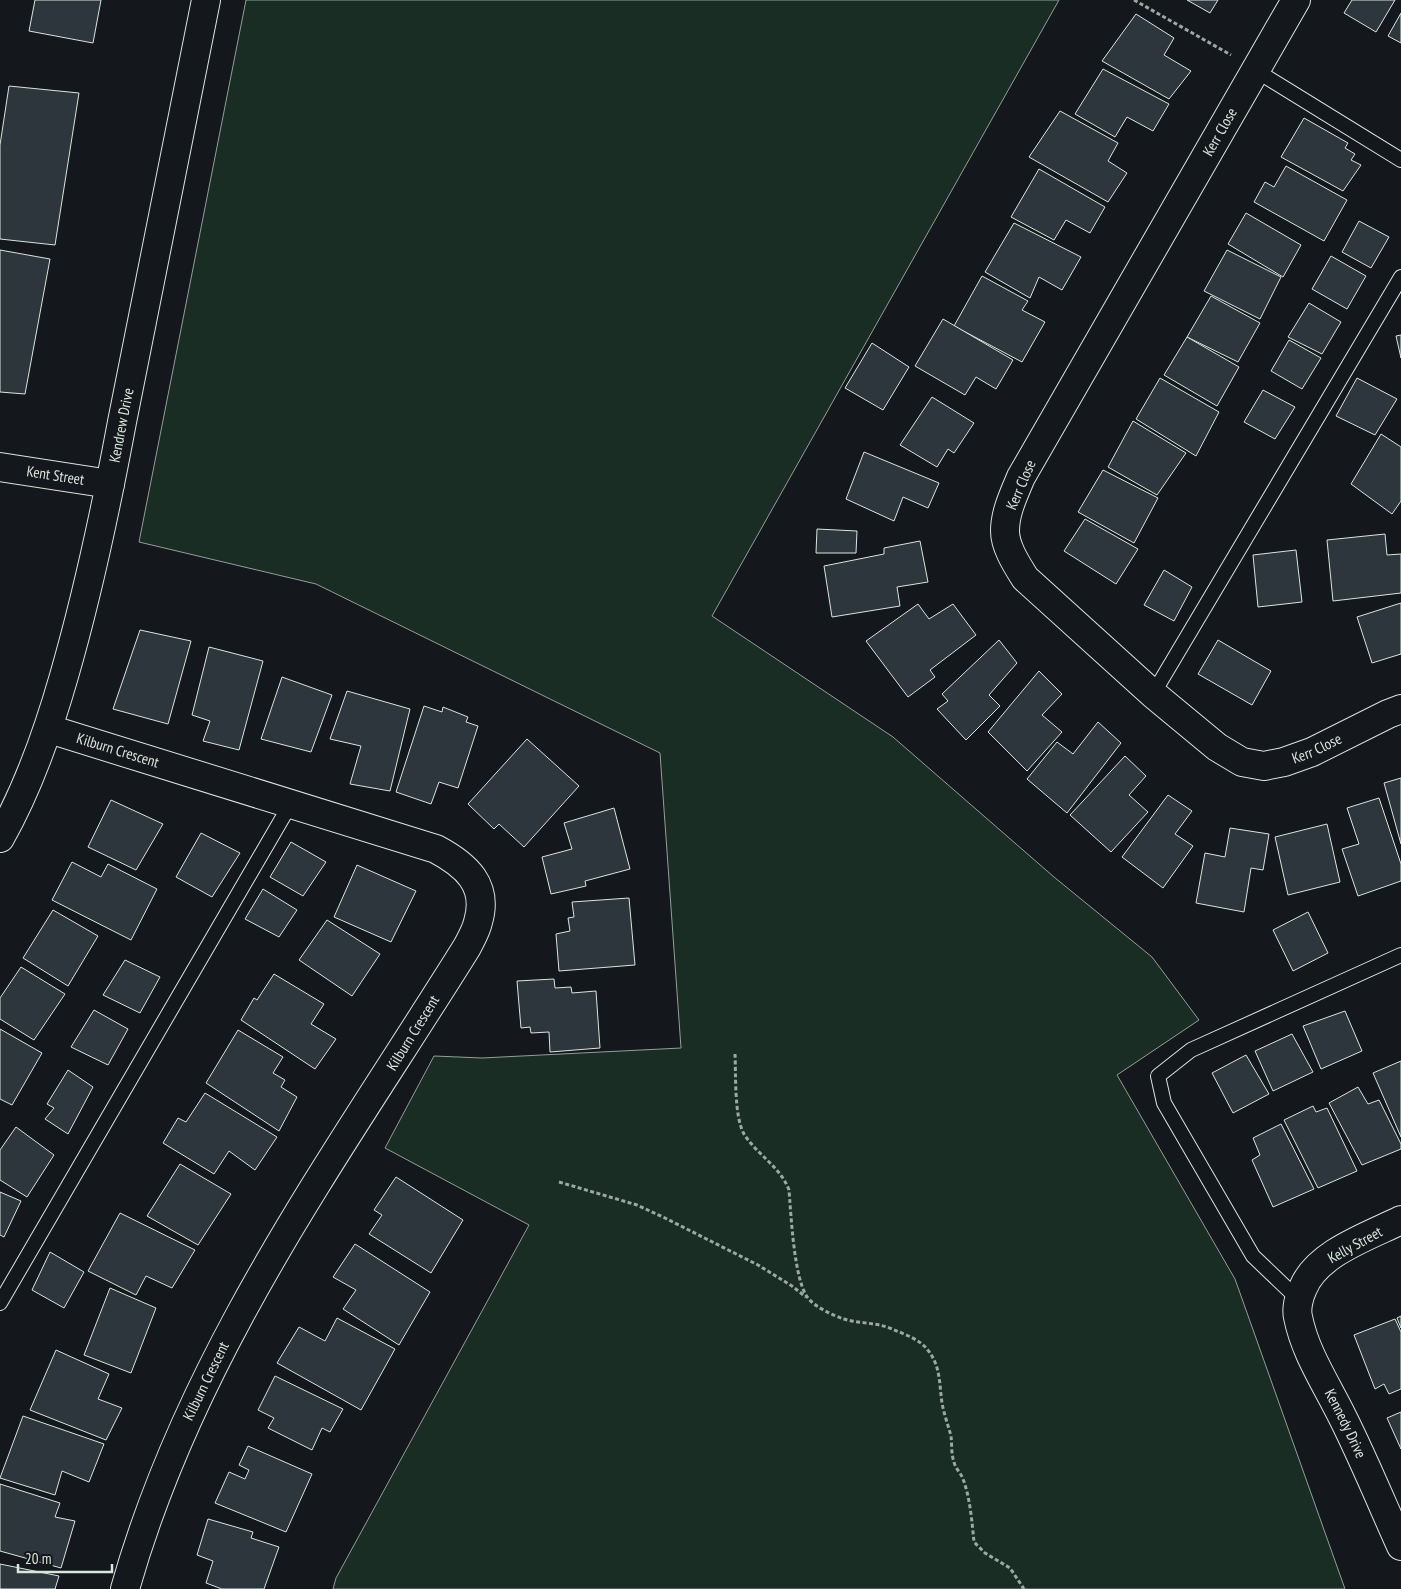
<svg xmlns="http://www.w3.org/2000/svg" width="1401" height="1589" viewBox="0 0 1401 1589" font-family="'PT Sans Narrow',sans-serif">
<style>
.green{fill:#1a2d24;stroke:#939e99}
.building{fill:#2c363c;stroke:#d8e6dc}
.lines{fill:none;stroke-linecap:round;stroke-linejoin:round}
.service-casing{stroke:#d8e6dc;stroke-width:16}
.minor-casing{stroke:#d8e6dc;stroke-width:30}
.tertiary-casing{stroke:#d8e6dc;stroke-width:30}
.path{stroke:#9da8a2;stroke-width:3;stroke-dasharray:4 2.5;stroke-linecap:butt}
.service{stroke:#14181c;stroke-width:14}
.minor{stroke:#14181c;stroke-width:28}
.tertiary{stroke:#14181c;stroke-width:28}
.labels{text-anchor:middle;stroke-width:4;stroke-linejoin:round;paint-order:stroke}
.street-label{font-size:15px;fill:#d8e6dc;stroke:#14181c}
</style>
<rect width="100%" height="100%" fill="#14181c"/>
<polygon class="green" points="246,0 1059,0 712,616 893,737 1054,877 1152,957 1199,1020 1117,1075 1235,1279 1345,1589 333,1589 336,1578 529,1225 385,1148 434,1056 482,1058 681,1048 660,753 316,584 139,542"/>
<g class="building">
<polygon points="35,0 101,0 93,43 29,31"/>
<polygon points="1187,0 1218,0 1210,13"/>
<polygon points="1352,0 1395,0 1376,32 1344,13"/>
<polygon points="1401,13 1401,43 1388,36"/>
<polygon points="1136,14 1174,38 1164,55 1191,71 1169,99 1102,61"/>
<polygon points="1103,69 1169,104 1153,131 1127,117 1115,137 1075,114"/>
<polygon points="9,86 79,93 55,245 0,239 0,145"/>
<polygon points="1060,111 1118,143 1108,161 1127,173 1108,202 1029,157"/>
<polygon points="1304,118 1348,143 1345,148 1355,154 1351,160 1361,165 1343,191 1281,157"/>
<polygon points="1286,166 1347,200 1324,241 1254,202 1265,182 1274,187"/>
<polygon points="1039,169 1105,207 1090,233 1066,220 1054,240 1011,217"/>
<polygon points="1246,213 1301,245 1283,277 1228,244"/>
<polygon points="1359,221 1389,237 1371,268 1342,252"/>
<polygon points="1014,223 1081,257 1062,290 1039,277 1030,298 985,272"/>
<polygon points="0,250 50,259 25,394 0,392"/>
<polygon points="1227,250 1281,277 1260,319 1204,291"/>
<polygon points="1331,256 1366,276 1347,309 1312,289"/>
<polygon points="982,276 1028,301 1022,310 1045,322 1022,362 954,326"/>
<polygon points="1211,296 1260,323 1238,362 1187,337"/>
<polygon points="1309,303 1341,322 1322,354 1288,337"/>
<polygon points="943,319 1013,360 996,389 976,377 965,395 915,366"/>
<polygon points="1401,335 1401,358 1396,336"/>
<polygon points="1187,337 1239,367 1217,406 1164,375"/>
<polygon points="1289,340 1321,358 1302,389 1271,371"/>
<polygon points="872,343 909,367 883,410 845,388"/>
<polygon points="1160,378 1219,412 1196,456 1136,419"/>
<polygon points="1357,378 1397,399 1375,435 1336,416"/>
<polygon points="1263,390 1295,407 1275,439 1244,422"/>
<polygon points="932,397 974,423 954,453 948,449 937,467 900,445"/>
<polygon points="1133,421 1186,453 1157,495 1108,467"/>
<polygon points="1381,434 1401,447 1401,501 1392,514 1351,484"/>
<polygon points="864,452 939,483 928,508 903,497 894,521 846,499"/>
<polygon points="1103,470 1158,498 1134,543 1078,512"/>
<polygon points="1085,519 1138,549 1116,584 1064,551"/>
<polygon points="817,529 857,531 856,553 816,553"/>
<polygon points="1385,534 1387,555 1401,554 1401,593 1333,601 1327,540"/>
<polygon points="920,541 928,582 897,587 900,606 832,617 824,566 884,554 884,548"/>
<polygon points="1296,550 1302,602 1258,607 1253,555"/>
<polygon points="1164,570 1192,587 1174,621 1144,605"/>
<polygon points="1401,603 1401,654 1372,663 1357,617"/>
<polygon points="918,604 929,619 953,604 976,635 930,670 935,677 908,697 866,641"/>
<polygon points="140,630 191,641 168,724 113,709"/>
<polygon points="999,640 1017,663 989,695 1000,706 966,740 937,709 948,701 942,694"/>
<polygon points="1218,640 1271,671 1252,705 1198,674"/>
<polygon points="209,647 263,661 239,750 203,741 210,721 192,715"/>
<polygon points="1039,671 1062,694 1042,715 1062,732 1027,771 988,732"/>
<polygon points="282,677 332,695 311,752 261,739"/>
<polygon points="347,691 410,709 390,791 350,784 361,746 330,739"/>
<polygon points="424,706 442,712 443,707 468,717 466,722 478,726 458,788 439,782 431,804 396,792"/>
<polygon points="1098,722 1121,743 1067,813 1027,779 1057,742 1073,754"/>
<polygon points="527,739 579,786 524,847 499,824 494,829 468,804"/>
<polygon points="1125,756 1146,776 1129,795 1148,812 1111,852 1070,815"/>
<polygon points="1401,778 1401,844 1384,783"/>
<polygon points="1168,795 1192,811 1175,834 1193,846 1163,888 1122,857"/>
<polygon points="1379,798 1401,864 1401,881 1358,896 1342,849 1359,844 1347,808"/>
<polygon points="111,800 163,824 136,870 88,847"/>
<polygon points="614,808 630,869 585,881 586,886 551,894 542,857 572,849 564,823"/>
<polygon points="1327,824 1340,882 1288,895 1275,837"/>
<polygon points="1230,828 1269,834 1263,870 1251,868 1244,912 1196,903 1205,853 1225,857"/>
<polygon points="201,833 240,853 212,897 176,877"/>
<polygon points="291,842 326,862 303,896 270,877"/>
<polygon points="72,862 101,877 108,864 157,889 131,940 52,900"/>
<polygon points="357,865 416,891 391,942 334,917"/>
<polygon points="263,889 297,910 279,937 245,919"/>
<polygon points="629,898 635,965 559,971 556,934 570,931 568,918 574,917 572,902"/>
<polygon points="53,910 98,936 68,986 23,958"/>
<polygon points="1308,912 1328,953 1293,971 1273,930"/>
<polygon points="327,920 380,954 352,996 299,960"/>
<polygon points="125,960 160,977 140,1013 103,995"/>
<polygon points="21,967 65,994 34,1040 0,1019 0,998"/>
<polygon points="274,974 324,1004 311,1024 336,1039 315,1069 241,1020 254,998 257,1000"/>
<polygon points="554,979 555,988 571,987 572,993 596,991 600,1048 550,1052 549,1032 531,1033 530,1027 521,1028 517,981"/>
<polygon points="94,1010 128,1029 108,1065 71,1047"/>
<polygon points="1345,1011 1362,1051 1321,1069 1303,1026"/>
<polygon points="0,1029 42,1053 12,1105 0,1099"/>
<polygon points="238,1030 283,1057 273,1073 285,1080 281,1087 297,1097 279,1131 206,1083"/>
<polygon points="1292,1034 1313,1072 1273,1091 1255,1051"/>
<polygon points="1246,1055 1269,1094 1233,1113 1212,1073"/>
<polygon points="1401,1061 1401,1137 1373,1073"/>
<polygon points="68,1070 93,1087 68,1134 45,1119 54,1108 47,1104"/>
<polygon points="1358,1087 1368,1104 1379,1100 1401,1144 1401,1149 1362,1165 1329,1103"/>
<polygon points="205,1093 277,1137 255,1170 229,1151 214,1174 163,1143 178,1118 186,1122"/>
<polygon points="1313,1106 1316,1112 1327,1108 1357,1171 1318,1188 1284,1120"/>
<polygon points="1281,1124 1314,1189 1273,1207 1252,1160 1260,1155 1253,1138"/>
<polygon points="16,1127 54,1155 27,1197 0,1180 0,1150"/>
<polygon points="180,1164 231,1194 198,1245 147,1216"/>
<polygon points="396,1177 463,1220 431,1273 369,1234 382,1215 374,1210"/>
<polygon points="0,1192 21,1201 4,1237 0,1235"/>
<polygon points="120,1213 195,1250 172,1288 146,1276 136,1295 88,1271"/>
<polygon points="355,1244 430,1292 399,1345 343,1309 356,1290 333,1277"/>
<polygon points="50,1252 84,1272 64,1308 32,1290"/>
<polygon points="110,1288 156,1308 131,1373 84,1355"/>
<polygon points="1401,1316 1401,1328 1397,1318"/>
<polygon points="337,1318 395,1349 361,1410 277,1363 299,1327 325,1341"/>
<polygon points="1395,1319 1401,1332 1401,1389 1389,1394 1384,1384 1375,1389 1354,1335"/>
<polygon points="56,1350 109,1374 98,1399 122,1408 106,1440 30,1410"/>
<polygon points="275,1376 343,1409 330,1432 322,1428 312,1450 268,1428 274,1418 258,1410"/>
<polygon points="1401,1412 1401,1449 1387,1418"/>
<polygon points="23,1416 104,1444 89,1482 62,1471 55,1495 0,1478"/>
<polygon points="248,1446 312,1474 286,1532 215,1503 229,1472 245,1479 249,1470 239,1465"/>
<polygon points="0,1484 60,1503 55,1517 75,1521 61,1568 0,1551"/>
<polygon points="208,1519 253,1532 251,1538 279,1547 264,1589 222,1589 206,1583 213,1561 197,1555"/>
<polygon points="0,1564 59,1576 55,1589 0,1589"/>
</g>
<g class="lines">
<g class="service-casing">
<g id="service">
<polyline points="1255,70 1401,160"/>
<polyline points="1153,694 1401,277"/>
<polyline points="1299,1300 1253,1256 1164,1103 1158,1076 1191,1050 1401,955"/>
<polyline points="0,1303 290,805"/>
</g>
</g>
<g class="minor-casing">
<g id="minor">
<path id="s1" d="M1296 0 1021 477C1014 494 1005 512 1005 531 1005 547 1017 565 1025 578L1153 694 1217 747 1242 762 1264 766 1284 762 1312 752 1388 714 1401 709"/>
<path id="s2" d="M49 729 436 849C466 865 489 885 478 922 476 931 471 939 467 947 338 1154 192 1351 125 1589"/>
</g>
</g>
<g class="tertiary-casing">
<g id="tertiary">
<path id="s3" d="M0 467 110 484"/>
<path id="s4" d="M0 838C29 787 48 732 64 676 88 593 106 508 122 422 150 282 178 141 206 0"/>
<path id="s5" d="M1401 1220C1369 1236 1317 1253 1303 1288 1299 1296 1296 1309 1298 1317 1305 1353 1327 1385 1343 1418 1364 1460 1382 1504 1401 1546"/>
</g>
</g>
<g class="path">
<polyline points="1134,0 1231,55"/>
<path d="M735 1054C736 1075 734 1116 744 1134 757 1155 780 1166 789 1190 791 1214 794 1281 808 1298 815 1307 832 1315 844 1319 860 1324 876 1322 892 1329 904 1334 919 1339 927 1349 941 1366 939 1383 942 1403 944 1414 948 1425 951 1436 952 1444 951 1454 954 1462 955 1468 961 1473 963 1479 970 1497 972 1522 974 1542L985 1553 1010 1568 1024 1589"/>
<polyline points="559,1182 637,1205 665,1218 758,1265 792,1286 806,1297"/>
</g>
<use href="#service" class="service"/>
<use href="#minor" class="minor"/>
<use href="#tertiary" class="tertiary"/>
</g>
<g class="labels">
<g class="street-label">
<text transform="translate(1220 132) rotate(-60)" y="5">Kerr Close</text>
<text dy="5" stroke="none"><textPath href="#s4" startOffset="432">Kendrew Drive</textPath></text>
<text dy="5" stroke="none"><textPath href="#s3" startOffset="56">Kent Street</textPath></text>
<text transform="translate(1021 485) rotate(-67)" y="5">Kerr Close</text>
<text dy="5" stroke="none"><textPath href="#s1" startOffset="1022">Kerr Close</textPath></text>
<text dy="5" stroke="none"><textPath href="#s2" startOffset="72">Kilburn Crescent</textPath></text>
<text transform="translate(413 1033) rotate(-58)" y="5">Kilburn Crescent</text>
<text transform="translate(1355 1245) rotate(-29)" y="5">Kelly Street</text>
<text transform="translate(206 1381) rotate(-64)" y="5">Kilburn Crescent</text>
<text dy="5" stroke="none"><textPath href="#s5" startOffset="269">Kennedy Drive</textPath></text>
</g>
</g>
<path d="M18 1564v8h94v-8" fill="none" stroke="#d8e6dc" stroke-width="2.5"/>
<text x="25" y="1564" font-size="15" fill="#d8e6dc" stroke="#14181c" stroke-width="4" paint-order="stroke">20 m</text>
</svg>
